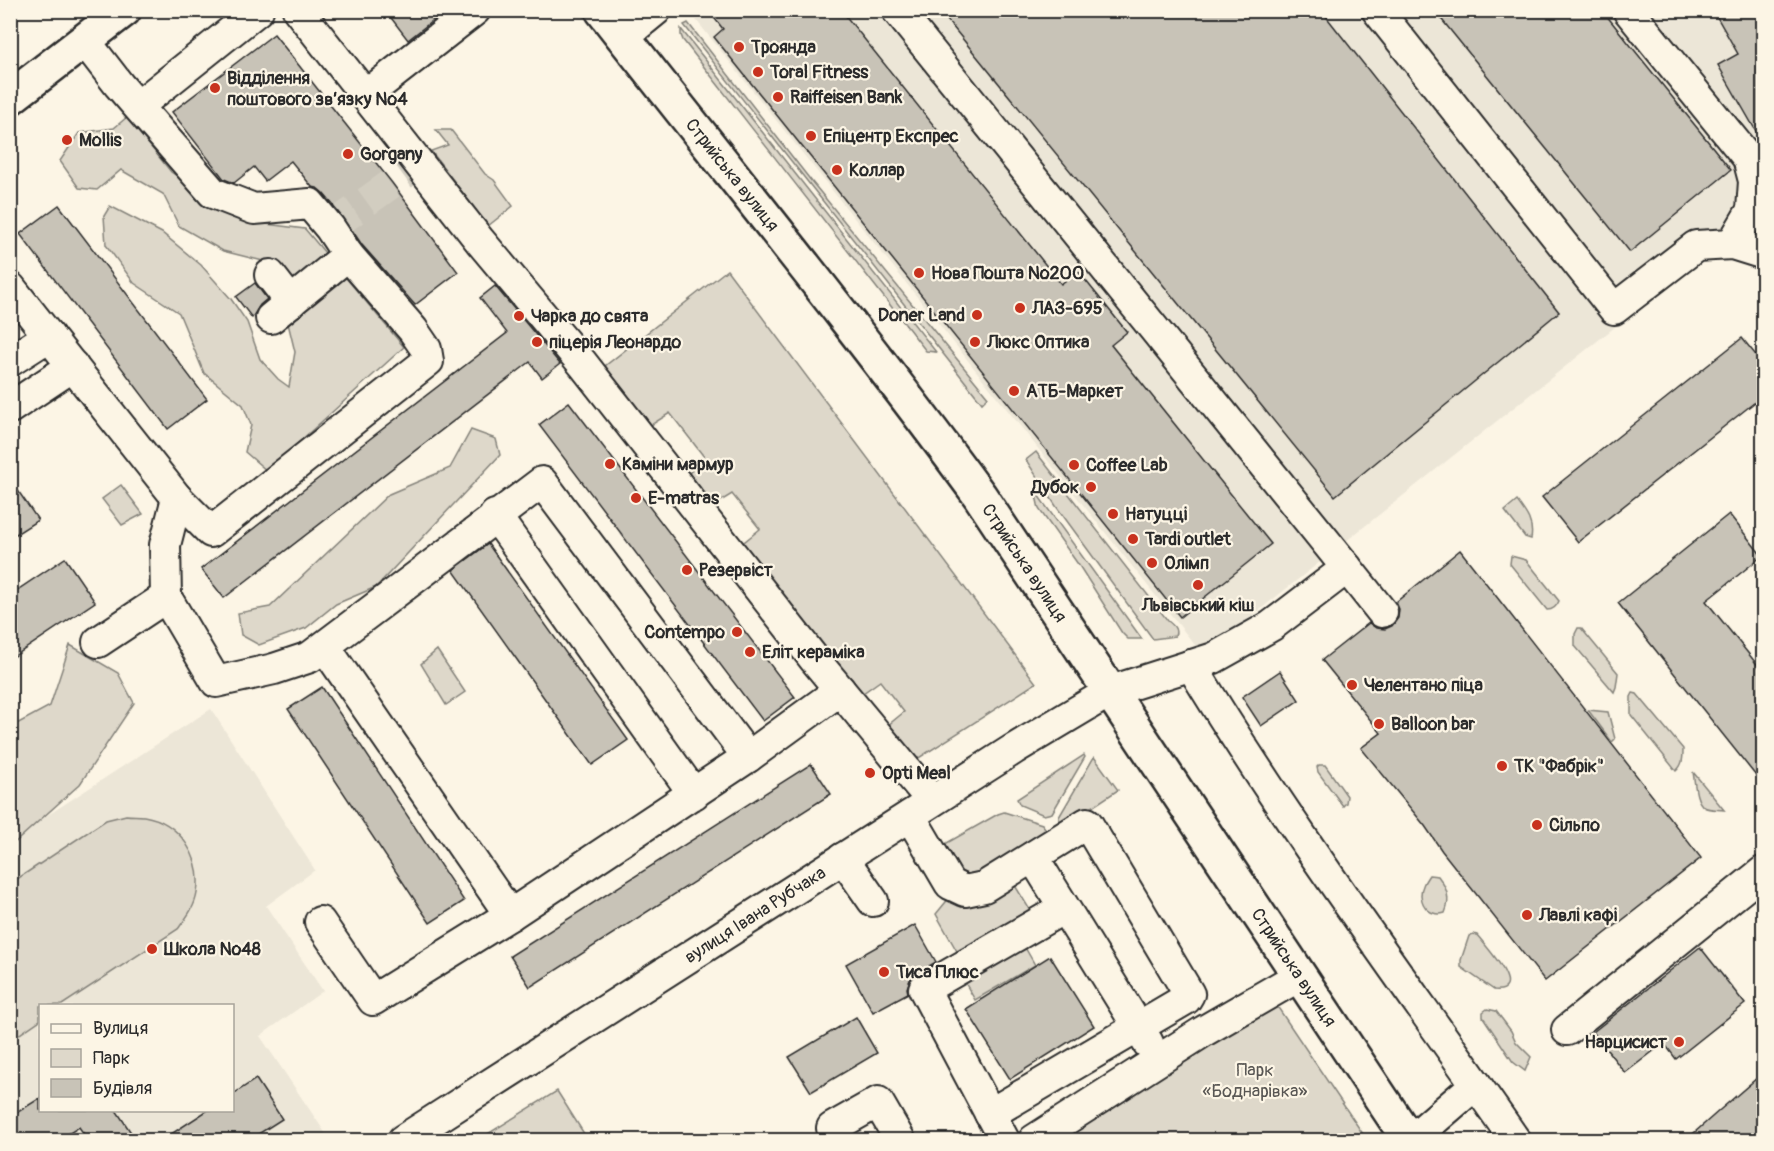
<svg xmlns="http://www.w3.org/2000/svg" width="1774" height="1151" viewBox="0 0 1774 1151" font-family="Pangolin,sans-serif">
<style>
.built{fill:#ece6d7;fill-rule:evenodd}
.green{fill:#ded8ca;stroke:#84827a;stroke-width:1.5}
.building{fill:#c8c3b7;stroke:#2b2b2b;stroke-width:1.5}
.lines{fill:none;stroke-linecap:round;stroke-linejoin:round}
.minor-tunnel{stroke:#d2cdc0;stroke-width:30;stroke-dasharray:30 15;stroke-linecap:butt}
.minor-casing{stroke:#2b2b2b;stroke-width:34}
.major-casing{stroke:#2b2b2b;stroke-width:38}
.minor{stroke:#fcf5e5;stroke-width:30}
.major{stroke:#fcf5e5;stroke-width:33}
.poi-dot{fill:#c8321e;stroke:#fcf5e5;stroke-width:2}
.labels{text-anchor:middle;stroke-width:4.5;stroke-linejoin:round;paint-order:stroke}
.poi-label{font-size:18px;font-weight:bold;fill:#2b2b2b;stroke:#fcf5e5;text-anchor:start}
.street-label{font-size:18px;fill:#2b2b2b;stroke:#fcf5e5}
.park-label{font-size:18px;fill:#585653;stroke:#fcf5e5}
</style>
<rect width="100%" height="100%" fill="#fcf5e5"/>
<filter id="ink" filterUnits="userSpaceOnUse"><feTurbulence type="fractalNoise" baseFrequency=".0167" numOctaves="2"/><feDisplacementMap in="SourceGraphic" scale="12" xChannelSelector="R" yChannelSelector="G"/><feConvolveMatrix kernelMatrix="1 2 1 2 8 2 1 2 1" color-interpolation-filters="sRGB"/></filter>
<g filter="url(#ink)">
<g class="built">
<polygon points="689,11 1763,11 1763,209 1203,655"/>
<path d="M211 709 315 870 266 906 323 991 260 1036 330 1140H11V839ZM40 1006H232V1110H40Z"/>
</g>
<g class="green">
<polygon points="688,23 812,182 988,397 982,403 684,25"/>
<polygon points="681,29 936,352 926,351 683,40 681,35"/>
<polygon points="127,117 171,172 232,214 266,224 305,229 404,347 267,471 245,452 251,425 243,405 204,373 179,313 134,283 106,245 104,216 110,206 162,233 201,265 231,299 247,322 260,359 278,379 289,387 295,352 286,315 288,283 263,261 223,251 179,226 163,194 121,170 97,190 79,188 60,161 79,133 114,128"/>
<polygon points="436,130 451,130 485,174 494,180 513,206 488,226 431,151 448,145"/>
<polygon points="727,270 1036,683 911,763 887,726 904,712 880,681 863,693 857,693 743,545 744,542 760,529 732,494 716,504 710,503 688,474 705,458 670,413 651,425 605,366"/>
<polygon points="471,430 496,439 500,455 376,587 336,604 306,628 259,645 241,635 238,613 270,607 389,494 450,468"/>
<path d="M1036 452 1168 621C1173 625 1178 629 1175 636L1153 639 1056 506 1026 460Z"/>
<polygon points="121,485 143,514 122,525 102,499"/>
<polygon points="1035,491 1142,639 1128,639 1122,633 1080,567 1039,509"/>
<path d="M1517 501C1526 513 1534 523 1531 539L1525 537 1505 511Z"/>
<path d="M1511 556 1526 560 1559 601C1557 606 1553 610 1547 610L1510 564Z"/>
<polygon points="1578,628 1581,628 1618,673 1616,687 1614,692 1575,646 1575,634"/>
<polygon points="70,645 118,673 134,703 80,784 11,846 11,727 50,706"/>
<polygon points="437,650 465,692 446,705 421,664"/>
<path d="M1633 693 1637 694 1683 749C1683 758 1683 765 1676 771L1631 715V697Z"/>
<polygon points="1588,710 1608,712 1615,739 1612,742"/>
<polygon points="1084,755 1085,757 1052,813 1044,815 1020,805 1017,799"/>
<polygon points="1094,757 1118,790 1062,827 1059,821 1059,817"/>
<polygon points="1319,765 1325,765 1347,796 1346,803 1343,806 1318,772 1317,767"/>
<path d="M1693 772 1724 810C1718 809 1709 810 1704 807 1695 801 1695 782 1693 772Z"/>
<polygon points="1004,812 1042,824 1050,835 964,882 942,849 945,844 998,814"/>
<path d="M126 815C132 816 138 815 144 816 180 822 203 858 197 893 195 907 186 918 178 929L62 1005 40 1006V1020L11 1040V883L106 820Z"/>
<path d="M1429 875 1438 876C1447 888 1451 899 1445 913 1432 917 1422 908 1421 895 1421 887 1425 881 1429 875Z"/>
<polygon points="1011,879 1030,910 958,953 936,914 950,897"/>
<path d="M1473 934 1477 935C1484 944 1530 993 1494 990L1461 967V960L1469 936Z"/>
<polygon points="1023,944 1035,965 975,1000 963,979"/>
<polygon points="1273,1004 1279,1009 1367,1140 1053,1140"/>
<polygon points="1487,1009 1496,1011 1511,1031 1516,1042 1531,1057 1525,1071 1513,1062 1483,1017 1483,1012"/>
<polygon points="557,1091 588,1140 478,1140"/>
</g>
<g class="building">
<polygon points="385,10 446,10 408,40"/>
<polygon points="708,10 841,10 1061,284 1078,271 1127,332 1111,345 1271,544 1180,617 714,37 723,29"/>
<polygon points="939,10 1321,10 1559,312 1335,496"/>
<polygon points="1434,10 1602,10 1731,170 1630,252"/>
<polygon points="1713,10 1764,10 1764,145 1718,65 1738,54"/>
<polygon points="274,34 392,183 458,272 415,305 362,245 344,218 323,193 317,188 312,187 291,161 265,181 254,167 234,183 224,179 172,112"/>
<polygon points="59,205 207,399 168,429 20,234"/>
<polygon points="255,283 267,299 260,305 252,318 236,297"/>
<polygon points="495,286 560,364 542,378 530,362 224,598 201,569 507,333 480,298"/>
<polygon points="1742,338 1764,365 1764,395 1578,542 1542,497"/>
<polygon points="569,402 795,697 763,721 539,425"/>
<polygon points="10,479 38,520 10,538"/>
<polygon points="1729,514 1762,556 1706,601 1764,673 1764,786 1618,603"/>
<polygon points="488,544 628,740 592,765 453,570"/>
<polygon points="1460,550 1701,858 1545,981 1442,851 1425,826 1361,748 1381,733 1322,660 1369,623 1376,628 1385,629 1392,626 1398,618 1399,609 1396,602"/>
<polygon points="65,558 95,602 10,659 10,595"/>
<polygon points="1280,671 1299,700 1261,726 1242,697"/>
<polygon points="322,687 464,901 430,923 288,709"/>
<polygon points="811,764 831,794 530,987 510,956"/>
<polygon points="915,925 936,962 915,974 910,980 907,988 908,993 873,1012 846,964"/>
<polygon points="1700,947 1745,1004 1676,1059 1664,1043 1625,1073 1593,1032"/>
<polygon points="1050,956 1094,1026 1010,1079 966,1009"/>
<polygon points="856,1017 877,1053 811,1092 789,1057"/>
<polygon points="1764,1072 1764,1140 1686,1140 1721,1109"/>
<polygon points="256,1079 282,1119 249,1140 162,1140 208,1110 232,1110 232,1095"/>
<polygon points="40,1098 40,1110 116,1110 136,1140 88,1140 79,1127 59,1140 10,1140 10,1117"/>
</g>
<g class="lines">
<polyline class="minor-tunnel" points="330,228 420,163"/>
<g class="minor-casing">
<g id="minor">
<polyline points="298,10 480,241 583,364 815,660 932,801"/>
<polyline points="1377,10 1614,309 1696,246 1732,244 1764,254"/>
<polyline points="1628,10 1748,158 1754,181 1752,210 1732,244"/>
<polyline points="623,37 656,10"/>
<polyline points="85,41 119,85 213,193 254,209 310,204 330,228 348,255 413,330 426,349 428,361 211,532 177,498"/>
<polyline points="366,95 475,10"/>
<polyline points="138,106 258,10"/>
<polyline points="270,275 291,302"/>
<polyline points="10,287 177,498 165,545 166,597 216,682 274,669 310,657 542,482 748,757 510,915 325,647"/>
<polyline points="271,318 348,255"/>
<polyline points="10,361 49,336"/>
<polyline points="10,408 73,366"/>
<polyline points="495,515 694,794"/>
<polyline points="1347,568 1382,612"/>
<polyline points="98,642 166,597"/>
<path d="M1191 665C1290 829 1406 983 1515 1140"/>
<polyline points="748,757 840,690"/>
<polyline points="910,816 950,884 965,891 984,887 1087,823 1189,994 1186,999 990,1114"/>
<polyline points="1033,857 1148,1043"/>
<polyline points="843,858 873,901"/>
<polyline points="320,922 373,1000 510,915"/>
<polyline points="1567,1030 1764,871"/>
<polyline points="832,1128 878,1102 900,1140"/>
<path id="s1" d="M403 1140 1014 749 1111 691 1214 658 1271 626 1347 568 897 10"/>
<polyline points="1004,1140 924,989 1064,908"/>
<polyline points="1034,1140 1204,1031 1299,976"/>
<polyline points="1411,1140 1476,1084"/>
</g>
</g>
<g class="major-casing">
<g id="major">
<path id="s2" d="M602 10C729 172 859 331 980 496L1409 1140"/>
<polyline points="10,98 124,10"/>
</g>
</g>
<use href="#minor" class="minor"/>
<use href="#major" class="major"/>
</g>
</g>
<g class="poi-dot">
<circle cx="739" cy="47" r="6"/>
<circle cx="758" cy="72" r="6"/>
<circle cx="215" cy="88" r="6"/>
<circle cx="778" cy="97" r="6"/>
<circle cx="811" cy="136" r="6"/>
<circle cx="67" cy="140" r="6"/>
<circle cx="348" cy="154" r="6"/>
<circle cx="837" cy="170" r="6"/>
<circle cx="919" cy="273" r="6"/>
<circle cx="1020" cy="308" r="6"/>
<circle cx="977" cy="315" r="6"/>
<circle cx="519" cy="316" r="6"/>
<circle cx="537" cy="342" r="6"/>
<circle cx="975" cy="342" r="6"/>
<circle cx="1014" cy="391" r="6"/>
<circle cx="610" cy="464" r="6"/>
<circle cx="1074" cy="465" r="6"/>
<circle cx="1091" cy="487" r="6"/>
<circle cx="636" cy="498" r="6"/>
<circle cx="1113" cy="514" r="6"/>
<circle cx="1133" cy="539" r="6"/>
<circle cx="1152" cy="563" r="6"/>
<circle cx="687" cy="570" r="6"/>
<circle cx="1198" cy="585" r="6"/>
<circle cx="737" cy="632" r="6"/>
<circle cx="750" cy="652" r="6"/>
<circle cx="1352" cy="685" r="6"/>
<circle cx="1379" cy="724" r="6"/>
<circle cx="1502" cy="766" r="6"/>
<circle cx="870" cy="773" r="6"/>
<circle cx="1537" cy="825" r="6"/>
<circle cx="1527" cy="915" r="6"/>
<circle cx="152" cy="949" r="6"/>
<circle cx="884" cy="972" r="6"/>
<circle cx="1679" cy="1042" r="6"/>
</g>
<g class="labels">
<g class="poi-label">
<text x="751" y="53">Троянда</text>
<text x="770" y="78">Toral Fitness</text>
<text x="227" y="84">Відділення<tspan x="227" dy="21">поштового зв’язку №4</tspan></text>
<text x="790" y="103">Raiffeisen Bank</text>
<text x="823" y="142">Епіцентр Експрес</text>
<text x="79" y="146">Mollis</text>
<text x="360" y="160">Gorgany</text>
<text x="849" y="176">Коллар</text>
<text x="931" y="279">Нова Пошта №200</text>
<text x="1032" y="314">ЛАЗ-695</text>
<text x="965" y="321" text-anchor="end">Doner Land</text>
<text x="531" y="322">Чарка до свята</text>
<text x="549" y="348">піцерія Леонардо</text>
<text x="987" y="348">Люкс Оптика</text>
<text x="1026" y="397">АТБ-Маркет</text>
<text x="622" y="470">Каміни мармур</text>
<text x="1086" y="471">Coffee Lab</text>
<text x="1079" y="493" text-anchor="end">Дубок</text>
<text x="648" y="504">E-matras</text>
<text x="1125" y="520">Натуцці</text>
<text x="1145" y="545">Tardi outlet</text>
<text x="1164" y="569">Олімп</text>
<text x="699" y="576">Резервіст</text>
<text x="1198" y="611" text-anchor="middle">Львівський кіш</text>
<text x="725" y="638" text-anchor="end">Contempo</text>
<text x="762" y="658">Еліт кераміка</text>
<text x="1364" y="691">Челентано піца</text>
<text x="1391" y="730">Balloon bar</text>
<text x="1514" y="772">ТК "Фабрік"</text>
<text x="882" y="779">Opti Meal</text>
<text x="1549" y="831">Сільпо</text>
<text x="1539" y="921">Лавлі кафі</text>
<text x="164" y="955">Школа №48</text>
<text x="896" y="978">Тиса Плюс</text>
<text x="1667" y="1048" text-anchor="end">Нарцисист</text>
</g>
<g class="street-label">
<text dy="6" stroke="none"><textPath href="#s2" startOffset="210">Стрийська вулиця</textPath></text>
<text dy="6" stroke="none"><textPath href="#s2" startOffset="696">Стрийська вулиця</textPath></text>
<text dy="6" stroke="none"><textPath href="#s1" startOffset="418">вулиця Івана Рубчака</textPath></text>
<text dy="6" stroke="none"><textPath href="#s2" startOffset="1182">Стрийська вулиця</textPath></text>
</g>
<g class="park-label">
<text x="1255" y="1076">Парк<tspan x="1255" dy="21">«Боднарівка»</tspan></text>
</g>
</g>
<rect width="1774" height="1151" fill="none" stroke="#fcf5e5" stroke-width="36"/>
<rect x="18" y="18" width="1738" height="1115" fill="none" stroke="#2b2b2b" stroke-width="2" filter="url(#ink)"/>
<rect x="39" y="1004" width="195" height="108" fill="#fcf5e5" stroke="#a8a49b" stroke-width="1.5"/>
<rect x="51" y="1024" width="30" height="9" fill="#fcf5e5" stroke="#a8a49b" stroke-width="1.5"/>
<text x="93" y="1034" font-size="18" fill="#2b2b2b">Вулиця</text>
<rect x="51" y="1049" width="30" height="18" fill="#ded8ca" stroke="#a8a49b" stroke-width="1.5"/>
<text x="93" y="1064" font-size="18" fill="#2b2b2b">Парк</text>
<rect x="51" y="1079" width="30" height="18" fill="#c8c3b7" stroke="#a8a49b" stroke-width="1.5"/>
<text x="93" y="1094" font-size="18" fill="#2b2b2b">Будівля</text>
</svg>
